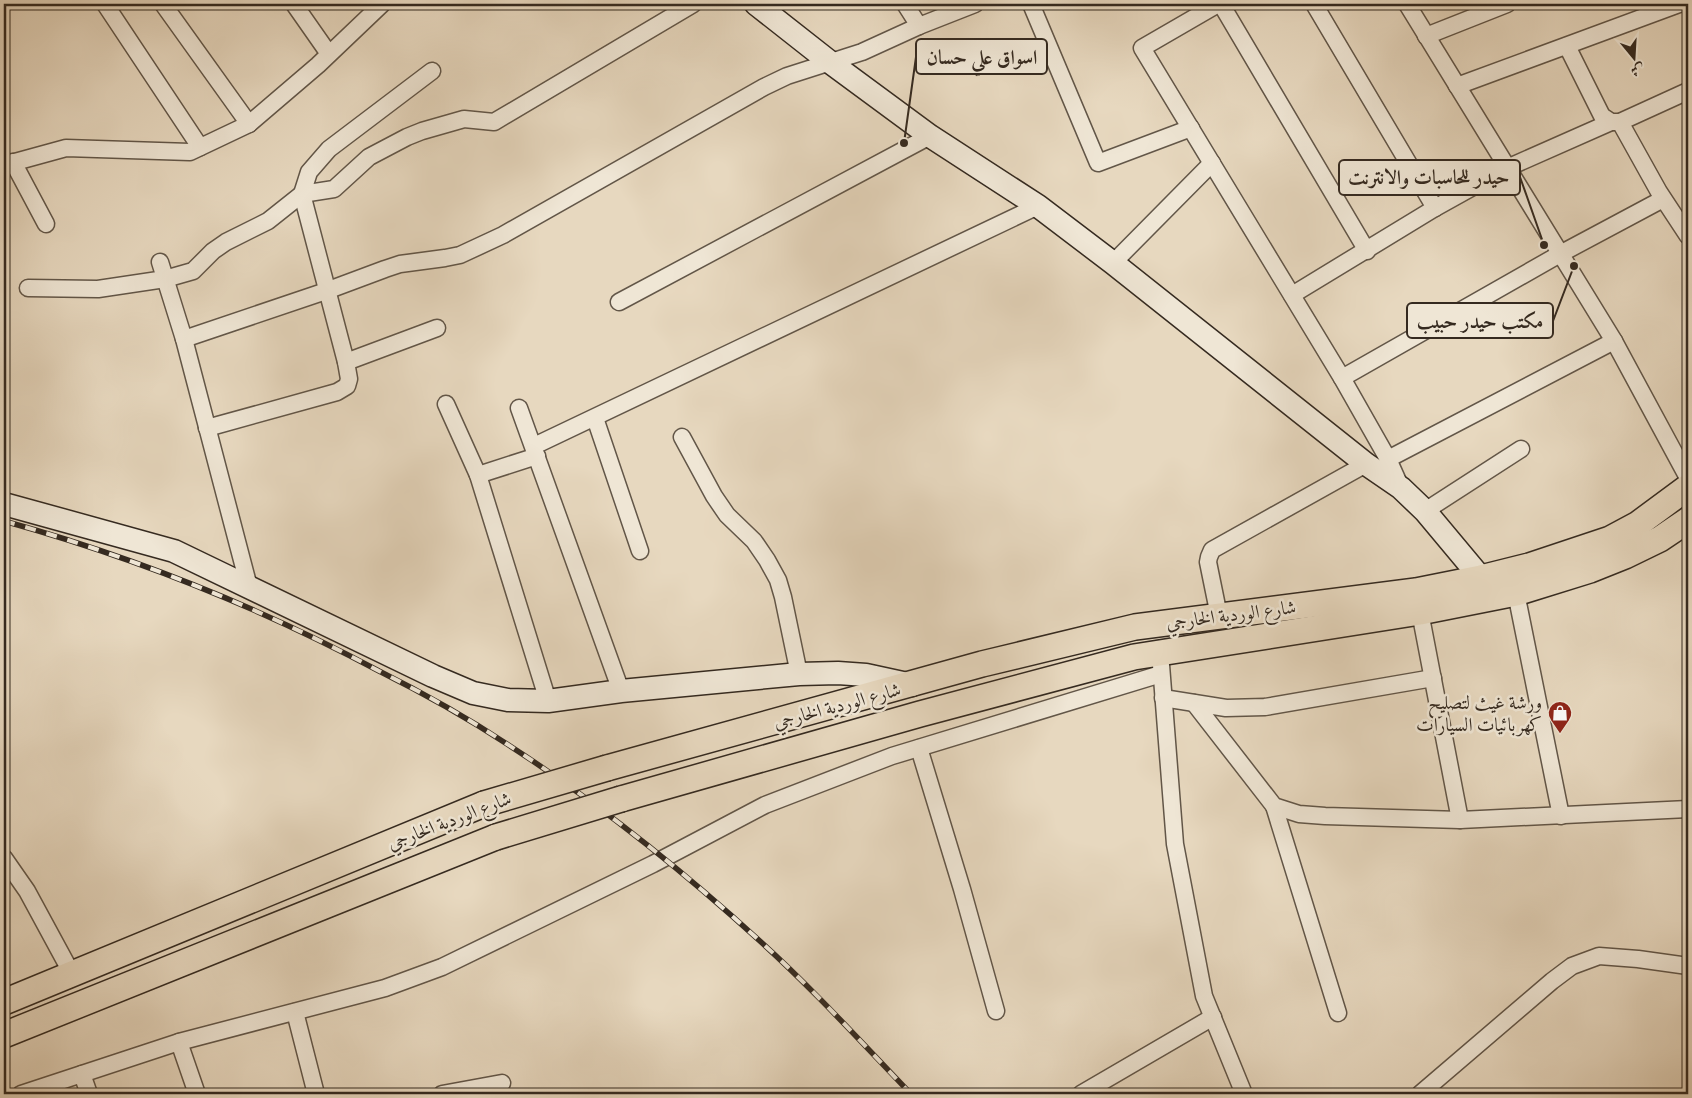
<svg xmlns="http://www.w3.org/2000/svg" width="1692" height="1098" viewBox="0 0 1692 1098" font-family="'IM FELL DW Pica',Amiri,serif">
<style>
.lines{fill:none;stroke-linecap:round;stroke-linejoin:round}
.street-casing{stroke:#625648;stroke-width:19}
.secondary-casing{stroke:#352a20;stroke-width:25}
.primary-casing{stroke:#352a20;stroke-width:28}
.street{stroke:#efe6d5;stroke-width:16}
.secondary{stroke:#efe6d5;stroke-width:22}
.primary{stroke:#e7d8bf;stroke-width:25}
.rail-casing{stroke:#352a20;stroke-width:5.5}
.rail{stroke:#efe6d5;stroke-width:4;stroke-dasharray:11;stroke-linecap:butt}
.primary-bridge-casing{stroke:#352a20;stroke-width:28;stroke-linecap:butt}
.primary-bridge{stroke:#e7d8bf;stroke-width:25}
.labels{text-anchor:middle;stroke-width:5;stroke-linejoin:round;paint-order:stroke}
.street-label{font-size:19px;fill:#352a20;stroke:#efe6d5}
.poi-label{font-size:19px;fill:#352a20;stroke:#efe6d5;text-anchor:end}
.leader{fill:none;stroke:#352a20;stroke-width:2}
.callout-dot{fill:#352a20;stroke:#efe6d5;stroke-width:2}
.callout{fill:#efe6d5;stroke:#352a20;stroke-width:2}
.callout-label{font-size:20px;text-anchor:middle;font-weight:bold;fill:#352a20}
</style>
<rect width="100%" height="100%" fill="#e7d8bf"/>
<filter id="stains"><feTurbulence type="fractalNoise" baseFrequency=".004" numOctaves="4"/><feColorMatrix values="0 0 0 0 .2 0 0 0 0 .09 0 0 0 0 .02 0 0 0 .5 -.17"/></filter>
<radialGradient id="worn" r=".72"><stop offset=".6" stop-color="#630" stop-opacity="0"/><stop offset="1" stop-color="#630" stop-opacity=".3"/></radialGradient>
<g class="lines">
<g class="street-casing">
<g id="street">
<polyline points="105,4 200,147"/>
<polyline points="163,4 249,124"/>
<polyline points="294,4 329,54"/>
<polyline points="905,4 919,26"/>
<polyline points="1031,4 1098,163 1191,128"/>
<polyline points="1218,4 1142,48 1342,378 1388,459 1401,488"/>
<polyline points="1221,4 1367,251"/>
<polyline points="1314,4 1435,208"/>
<polyline points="1407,4 1614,341 1688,478"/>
<polyline points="1426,36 1507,4"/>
<polyline points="1567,46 1602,116 1611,122 1620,122 1688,91"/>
<polyline points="1457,86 1679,4"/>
<polyline points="1620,122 1659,192 1688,236"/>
<polyline points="13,162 46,224"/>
<polyline points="4,165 66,148 190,152 249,124 318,65 382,4"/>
<polyline points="160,262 184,339 249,587"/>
<polyline points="1113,263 1212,163"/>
<polyline points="28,288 98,289 165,279 193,271 213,251 226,242 268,221 302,194 334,189 369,157 407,137 422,131 464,119 494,122 693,4"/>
<polyline points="1292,295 1435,208 1507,168 1611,122"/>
<polyline points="619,302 930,136"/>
<polyline points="184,339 326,291 385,269 400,264 445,258 460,255 503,235 764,87 787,76 862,52 919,26 975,4"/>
<polyline points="346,362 437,328"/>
<polyline points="1342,378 1560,254 1663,199"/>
<polyline points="446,404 478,475 548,701"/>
<polyline points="519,408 621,691"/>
<polyline points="595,418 640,551"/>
<polyline points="207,428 337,392 347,386 349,379 346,362 302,194 309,172 329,149 432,71"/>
<polyline points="682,437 714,496 727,515 754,541 767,560 778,580 783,597 799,674"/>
<polyline points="534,446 1038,206"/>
<polyline points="1388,459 1614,341"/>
<polyline points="478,475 537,456"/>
<polyline points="1425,511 1521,449"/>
<polyline points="1516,593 1561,816"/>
<polyline points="1420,612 1460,820"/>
<polyline points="1219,616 1208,562 1209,557 1212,550 1366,464"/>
<polyline points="1161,665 1175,844 1204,996 1244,1094"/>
<polyline points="1163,698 1226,708 1265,707 1433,678"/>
<polyline points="1194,703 1274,806 1299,814 1325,816 1460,820 1688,809"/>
<polyline points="919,748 962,889 996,1011"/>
<polyline points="1274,806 1338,1013"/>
<polyline points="4,858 27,891 72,974"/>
<polyline points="295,1012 316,1094"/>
<polyline points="179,1042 197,1094"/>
<polyline points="82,1074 89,1094"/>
<polyline points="21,1094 179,1042 385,988 442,967 653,864 765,805 892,756 1161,674"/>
<polyline points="442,1094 502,1083"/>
<polyline points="1081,1094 1213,1017"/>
<polyline points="1420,1094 1552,981 1572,966 1599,956 1638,959 1688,966"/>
</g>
</g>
<g class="secondary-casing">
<g id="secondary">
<polyline points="756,4 831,63 930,136 1038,206 1113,263 1366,464 1401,488 1425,511 1481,578"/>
<polyline points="4,504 174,551 433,676 473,693 508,700 548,701 621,691 799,674 838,673 866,675 912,685"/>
</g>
</g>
<g class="primary-casing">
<g id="primary">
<polyline points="607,768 982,664 1135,627 1416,591 1481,578 1529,566 1610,539 1638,524 1688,487"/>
<polyline points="621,799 920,714 1134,657 1420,612 1516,593 1590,570 1625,556 1660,539 1688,520"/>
<polyline points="4,1002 484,804"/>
<polyline points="4,1035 496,837"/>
</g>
</g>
<use href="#street" class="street"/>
<use href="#secondary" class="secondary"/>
<use href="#primary" class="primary"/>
<g class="rail-casing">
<path id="rail" d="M4 521C134 557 259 607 379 671 423 693 466 717 507 744 597 802 682 870 761 942 814 990 862 1043 911 1094"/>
</g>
<use href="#rail" class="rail"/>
<g class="primary-bridge-casing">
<g id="primary-bridge">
<polyline points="484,804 607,768"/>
<polyline points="496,837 621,799"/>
</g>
</g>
<use href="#primary-bridge" class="primary-bridge"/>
</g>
<defs>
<g id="shop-pin" transform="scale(1.25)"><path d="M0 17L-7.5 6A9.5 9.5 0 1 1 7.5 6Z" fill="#8f2418" stroke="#efe6d5"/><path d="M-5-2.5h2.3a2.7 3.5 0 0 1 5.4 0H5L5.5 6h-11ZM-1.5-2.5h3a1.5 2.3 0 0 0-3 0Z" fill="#fff"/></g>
</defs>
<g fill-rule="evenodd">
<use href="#shop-pin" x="1560" y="713"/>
</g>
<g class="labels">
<g class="street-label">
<text transform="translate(1231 614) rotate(-7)" y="7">شارع الوردية الخارجي</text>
<text transform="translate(837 705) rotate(-15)" y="7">شارع الوردية الخارجي</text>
<text transform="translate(449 820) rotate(-21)" y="7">شارع الوردية الخارجي</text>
</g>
<g class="poi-label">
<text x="1542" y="709">ورشة غيث لتصليح<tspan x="1542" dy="22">كهربائيات السيارات</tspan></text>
</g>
</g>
<path class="leader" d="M904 143L916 57M1544 245L1520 177M1574 266L1553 321"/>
<g class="callout-dot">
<circle cx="904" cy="143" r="5"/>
<circle cx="1544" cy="245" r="5"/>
<circle cx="1574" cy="266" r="5"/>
</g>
<g class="callout">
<rect x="916" y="39" width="131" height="35" rx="5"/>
<rect x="1339" y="160" width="181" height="35" rx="5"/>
<rect x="1407" y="303" width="146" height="35" rx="5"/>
</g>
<g class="callout-label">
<text x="982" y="64">اسواق علي حسان</text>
<text x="1429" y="184">حيدر للحاسبات والانترنت</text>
<text x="1480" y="328">مكتب حيدر حبيب</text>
</g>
<rect width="1692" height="1098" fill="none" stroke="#e7d8bf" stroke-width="20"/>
<rect x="5" y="5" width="1682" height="1088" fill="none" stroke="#352a20" stroke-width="2.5"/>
<rect x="10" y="10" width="1672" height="1078" fill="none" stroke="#352a20"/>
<g transform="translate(1634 58) rotate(162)" stroke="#efe6d5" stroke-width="4" paint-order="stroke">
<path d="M0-4L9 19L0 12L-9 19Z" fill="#352a20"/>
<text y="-8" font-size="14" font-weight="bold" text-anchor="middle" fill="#352a20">ش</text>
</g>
<rect width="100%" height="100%" filter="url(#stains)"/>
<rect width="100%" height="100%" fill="url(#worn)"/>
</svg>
